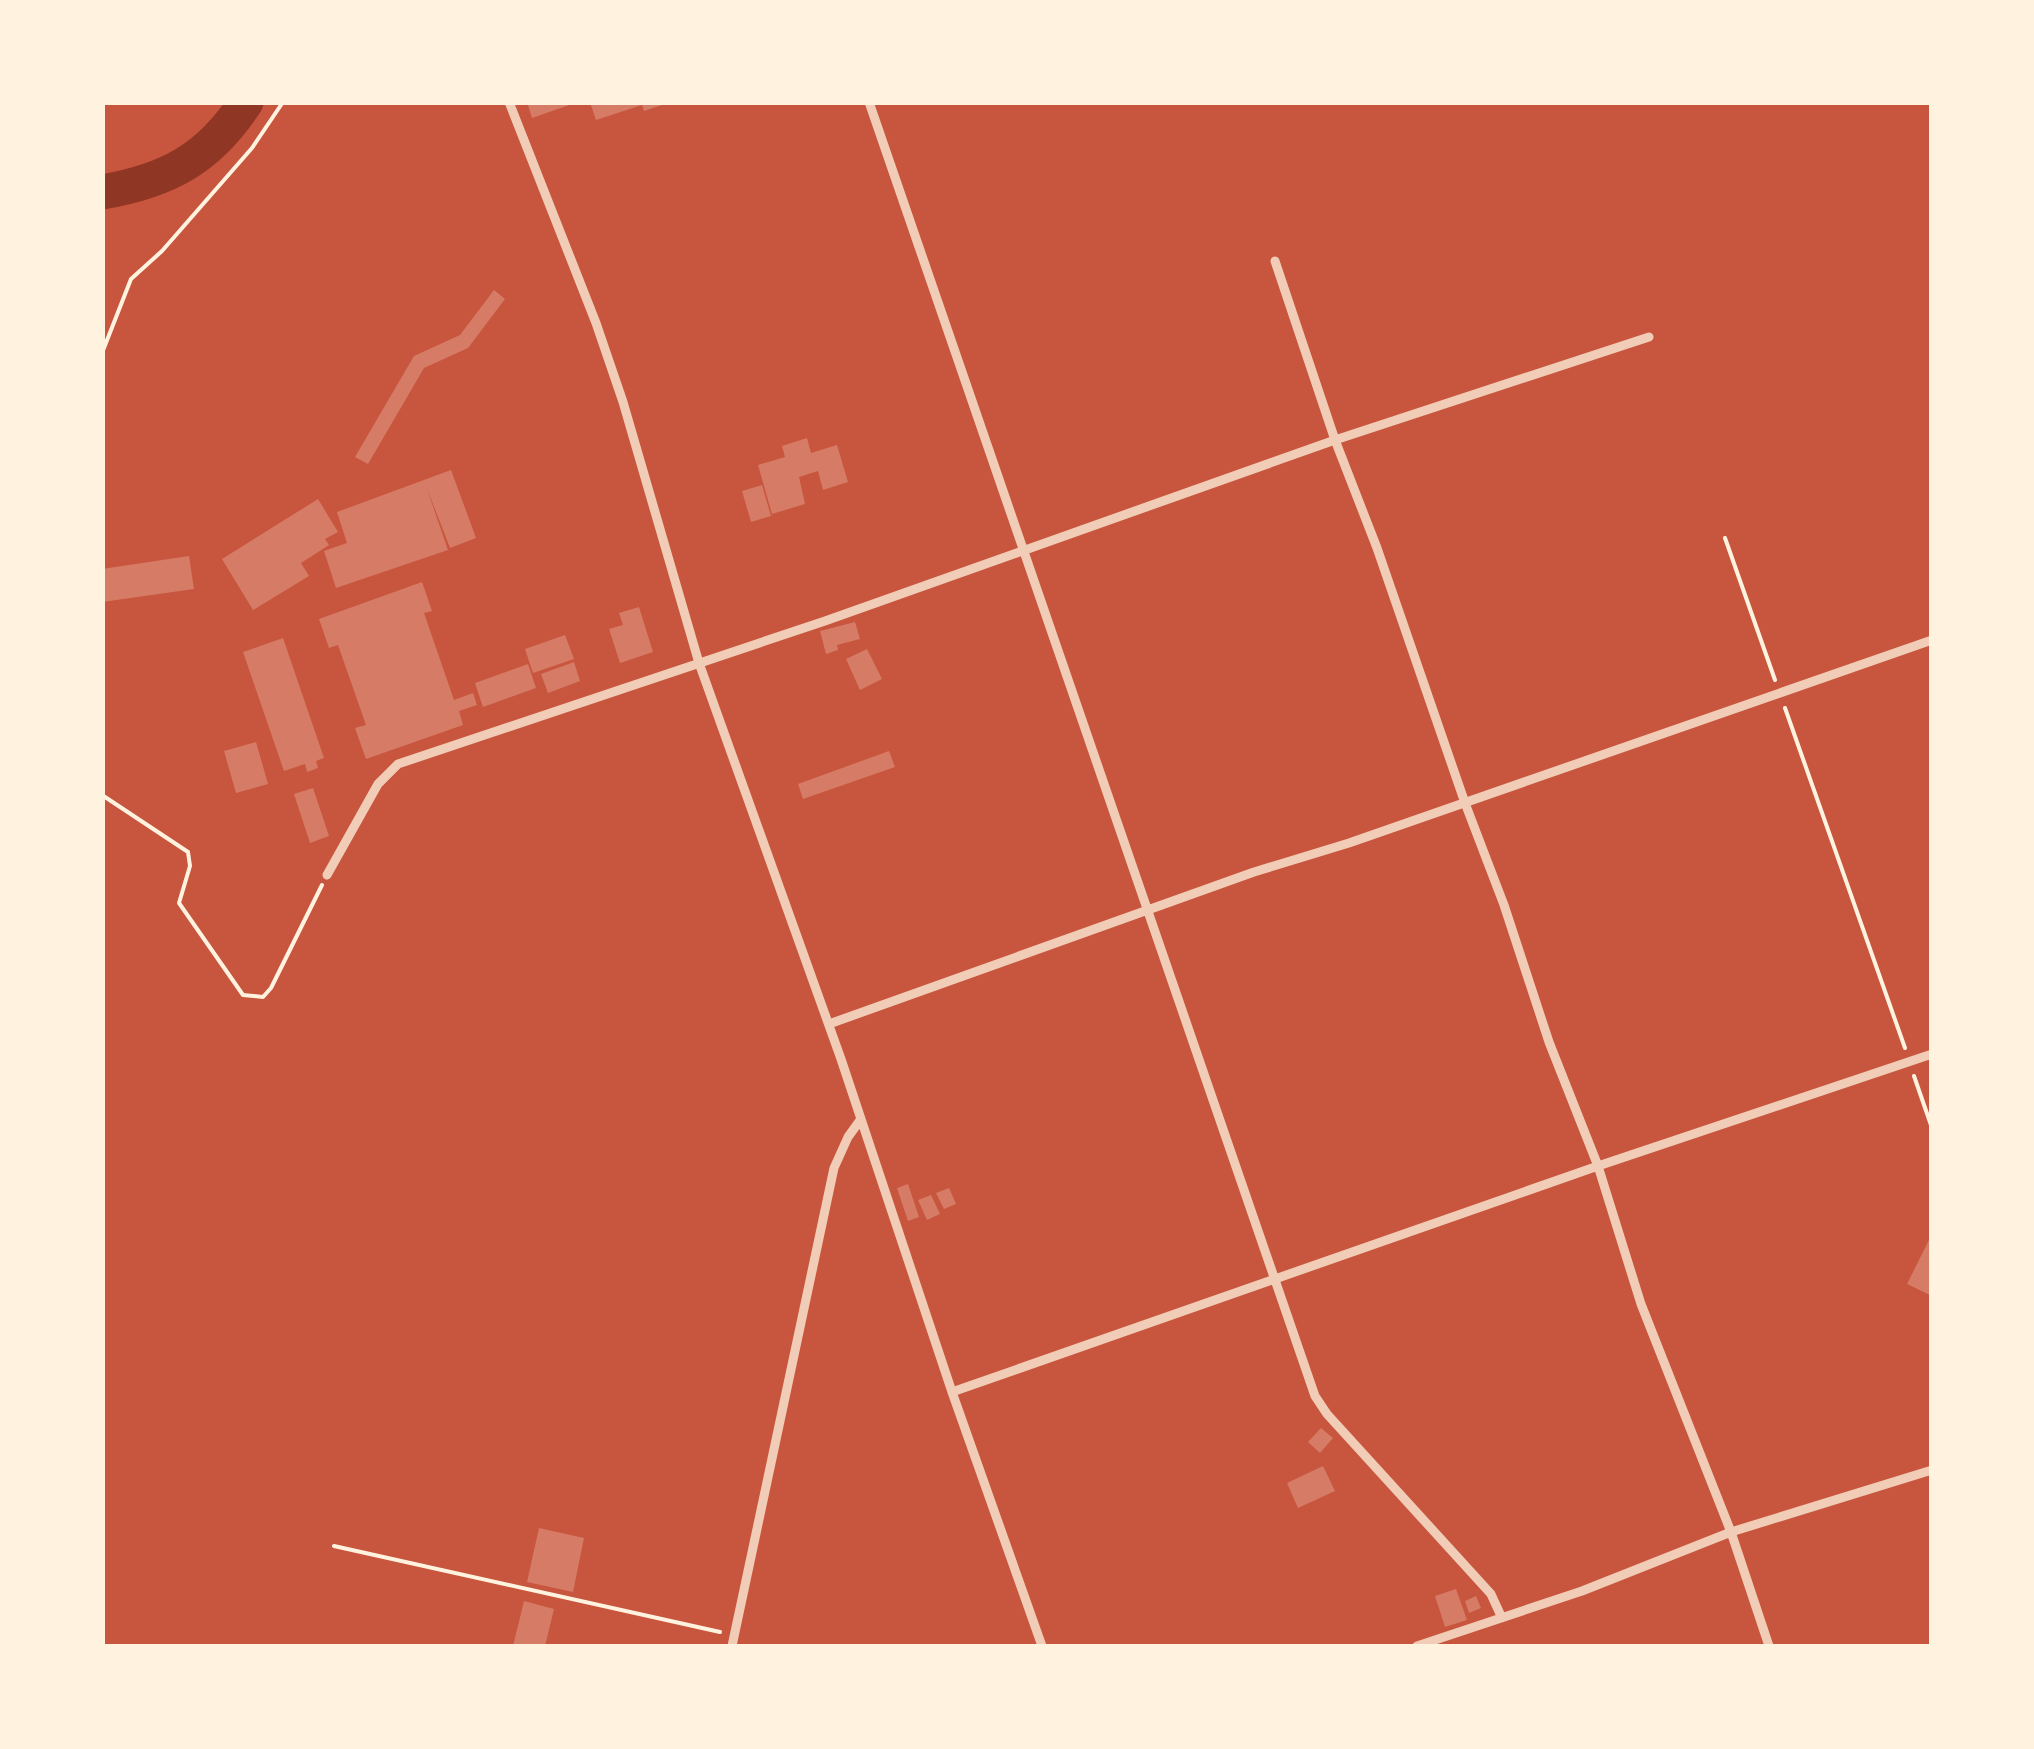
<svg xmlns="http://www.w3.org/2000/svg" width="2034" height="1749" font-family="Signika,sans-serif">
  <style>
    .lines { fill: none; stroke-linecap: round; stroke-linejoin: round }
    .river { stroke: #8f3625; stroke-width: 35 }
    .building { fill: #d67c66 }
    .path { stroke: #fff3e0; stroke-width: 4 }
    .minor { stroke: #f1ccb7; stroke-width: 9 }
  </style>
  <rect width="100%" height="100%" fill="#c8553d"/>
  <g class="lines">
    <path class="river" d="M 102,192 C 167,181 209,159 246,102"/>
  </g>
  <path class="building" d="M 527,102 L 575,102 L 575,103 L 532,118 Z
    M 590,102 L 668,102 L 668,103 L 644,111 L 642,105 L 596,120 Z
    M 494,290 L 505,299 L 468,348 L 424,368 L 368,464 L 355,457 L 414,356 L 460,335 Z
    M 807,438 L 811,453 L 837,445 L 848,482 L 823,490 L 818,471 L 799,477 L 805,504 L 772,514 L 758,465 L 785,457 L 782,446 Z
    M 451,470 L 476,538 L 450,548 L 426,486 L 448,550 L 336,588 L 324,551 L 347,543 L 337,512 Z
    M 762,485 L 771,516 L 751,522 L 742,491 Z
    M 318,499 L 338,532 L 325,539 L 329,545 L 301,563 L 309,576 L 253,610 L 222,559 Z
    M 189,556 L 194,589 L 102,602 L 102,569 Z
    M 422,582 L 432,611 L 424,613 L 454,700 L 473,693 L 477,705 L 459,711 L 463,725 L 366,759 L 355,728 L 366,725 L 338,645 L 329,648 L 319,619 Z
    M 639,607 L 653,652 L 620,663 L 609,629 L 623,625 L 619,613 Z
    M 855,622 L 860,639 L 837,645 L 838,650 L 826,654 L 820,631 Z
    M 565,635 L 574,659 L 533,673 L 525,649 Z
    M 283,638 L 324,758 L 316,761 L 318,768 L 307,772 L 305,764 L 284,771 L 243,652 Z
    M 867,649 L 882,679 L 860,690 L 846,659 Z
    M 574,662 L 580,681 L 548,693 L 541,674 Z
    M 528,664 L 536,688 L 483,707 L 475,683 Z
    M 256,742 L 268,784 L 236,793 L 224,751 Z
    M 889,751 L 895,767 L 803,799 L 798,784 Z
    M 313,788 L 329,836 L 310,843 L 294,794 Z
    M 908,1184 L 919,1217 L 908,1221 L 897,1188 Z
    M 949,1188 L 956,1204 L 944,1209 L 936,1193 Z
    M 931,1195 L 940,1214 L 927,1220 L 918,1200 Z
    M 1932,1234 L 1932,1296 L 1907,1284 Z
    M 1321,1428 L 1333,1438 L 1320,1453 L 1308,1442 Z
    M 1323,1466 L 1335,1491 L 1298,1508 L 1287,1483 Z
    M 539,1528 L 584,1538 L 573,1592 L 527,1582 Z
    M 1456,1589 L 1467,1620 L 1445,1627 L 1435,1596 Z
    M 1476,1596 L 1481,1608 L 1469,1613 L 1465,1601 Z
    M 524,1601 L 554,1609 L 545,1646 L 513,1646 Z"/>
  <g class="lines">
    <path class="path" d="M 102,353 L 131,279 L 162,251 L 252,148 L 283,102
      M 1725,538 L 1775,680
      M 1785,708 L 1905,1048
      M 102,795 L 188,852 L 190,866 L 179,903 L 243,995 L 263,997 L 271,988 L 322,885
      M 1914,1076 L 1932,1128
      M 334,1546 L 720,1632"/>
    <path class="minor" d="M 509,102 L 596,323 L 623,402 L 699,663 L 841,1059 L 952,1392 L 1042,1646
      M 869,102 L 1315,1396 L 1327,1414 L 1491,1594 L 1502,1618
      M 1275,261 L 1335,440 L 1377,548 L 1465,803 L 1504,905 L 1549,1042 L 1598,1166 L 1641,1304 L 1731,1532 L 1769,1646
      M 327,875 L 378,784 L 398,764 L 825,621 L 1335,440 L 1649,337
      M 829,1024 L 1254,872 L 1349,843 L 1932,640
      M 952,1392 L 1598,1166 L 1932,1054
      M 732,1646 L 834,1168 L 848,1137 L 861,1119
      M 1417,1646 L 1582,1591 L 1731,1532 L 1932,1470"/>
  </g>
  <rect width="2034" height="1749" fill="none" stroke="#fff3e0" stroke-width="210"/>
</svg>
